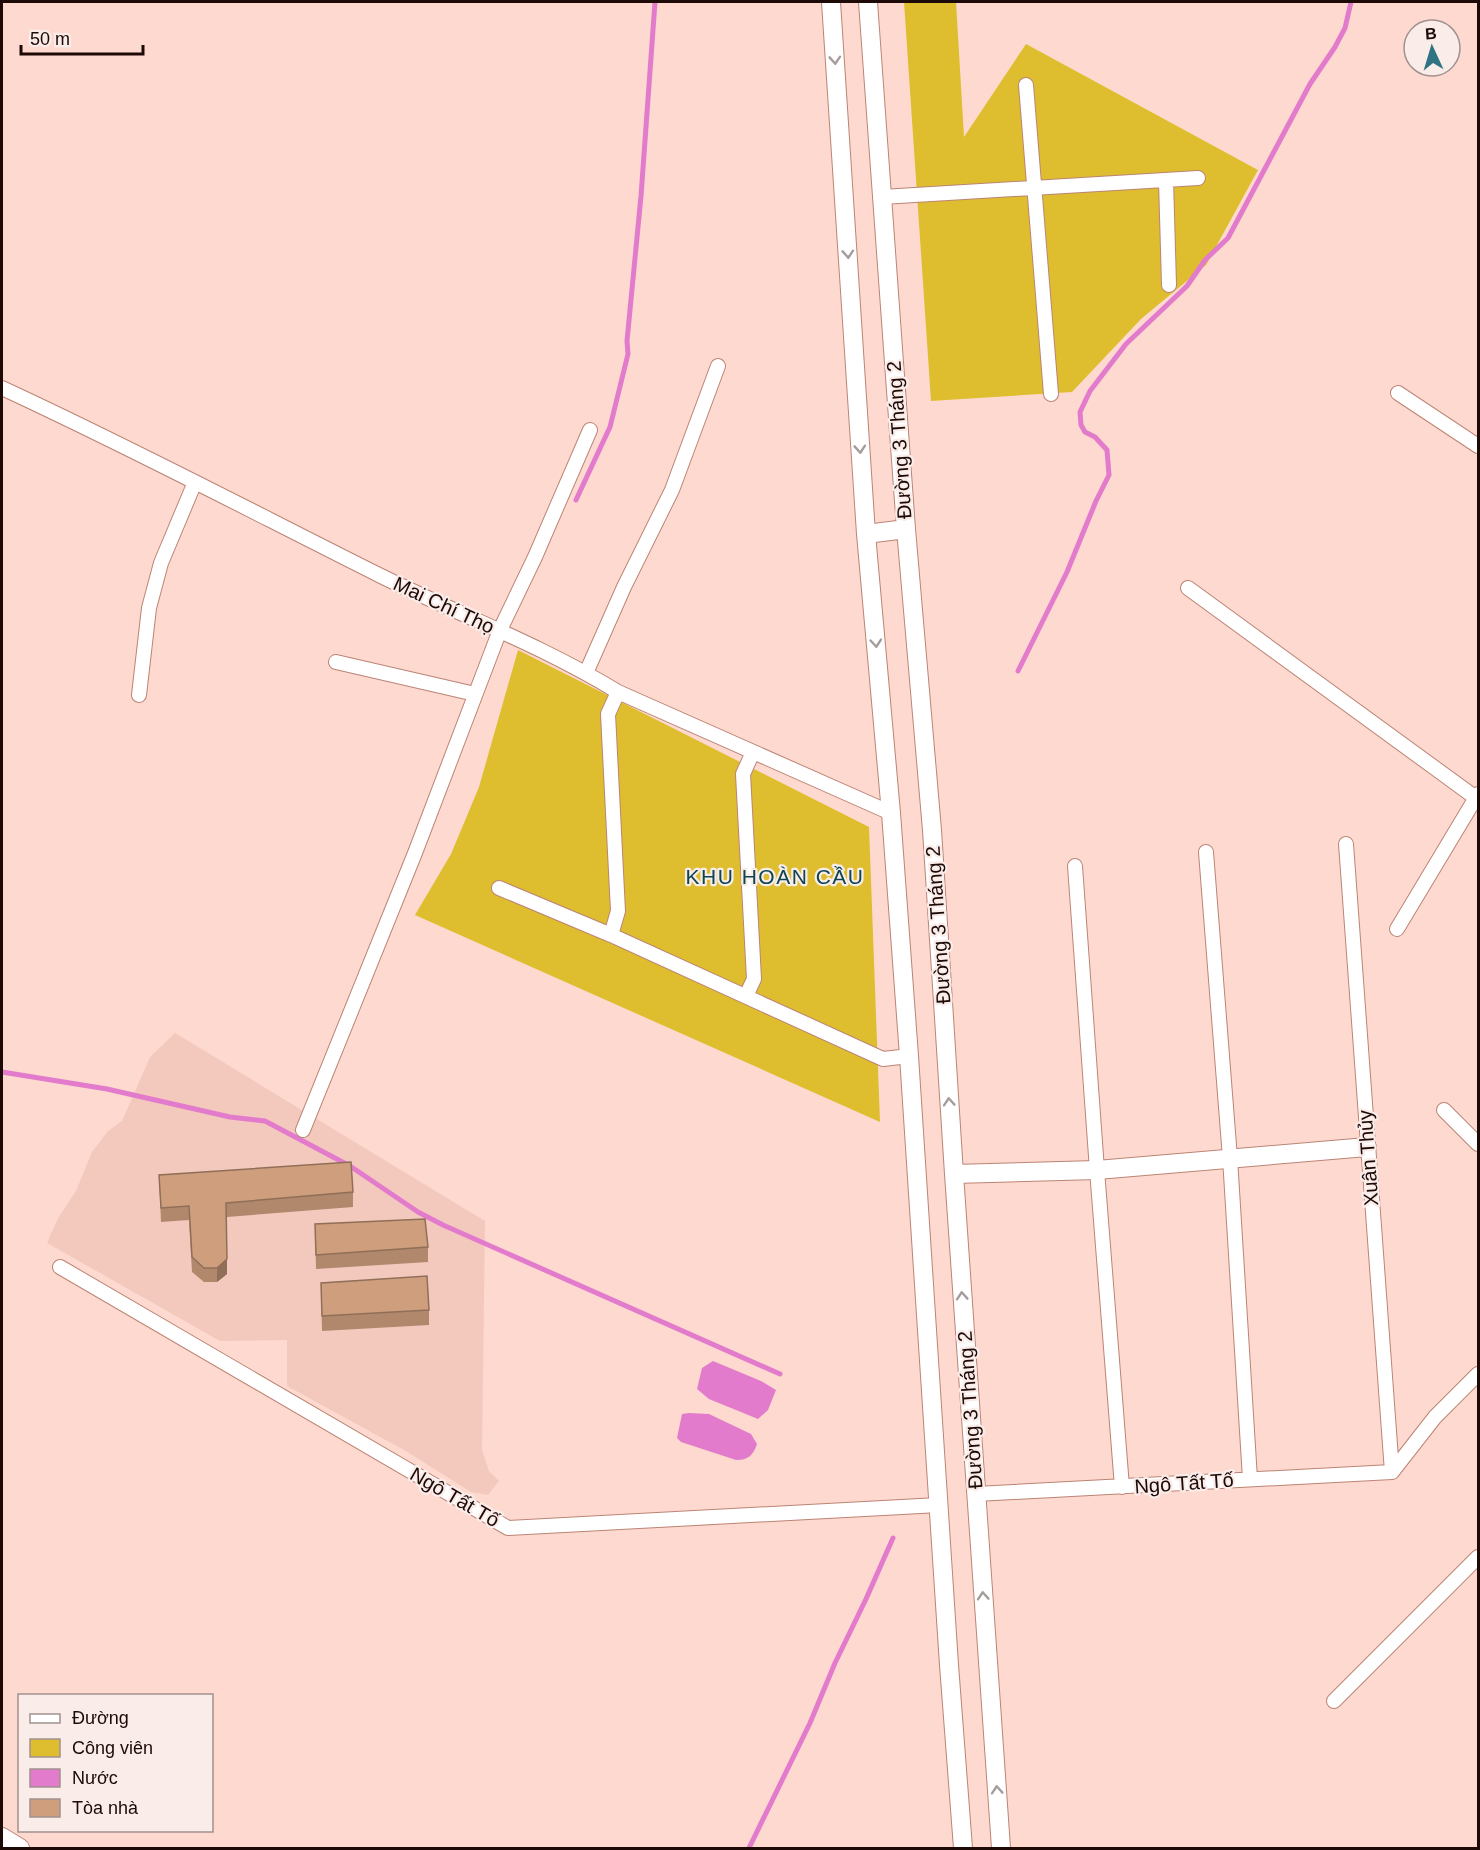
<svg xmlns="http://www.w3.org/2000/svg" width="1480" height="1850" font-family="Arial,sans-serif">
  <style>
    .built { fill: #f3c9be }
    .green { fill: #debe2e }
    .water { fill: #e27bcc }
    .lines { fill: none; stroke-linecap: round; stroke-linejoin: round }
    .stream { stroke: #e27bcc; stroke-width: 5 }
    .street-casing { stroke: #bc8475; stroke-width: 16 }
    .secondary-casing { stroke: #bc8475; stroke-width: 20 }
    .street { stroke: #fff; stroke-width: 14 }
    .secondary { stroke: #fff; stroke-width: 18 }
    .wall { fill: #b1886c }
    .shaded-wall { fill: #906f58 }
    .building { fill: #ce9e7d; stroke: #906f58; stroke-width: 1.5 }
    .oneway { stroke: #a59d9b }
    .labels { text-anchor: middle; stroke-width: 4.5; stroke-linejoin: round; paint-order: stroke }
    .street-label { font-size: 20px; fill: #1d0905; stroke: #f9ece9 }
    .neighbourhood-label { font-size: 21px; letter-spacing: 1.5px; fill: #0b4652; stroke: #f9ece9 }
  </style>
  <rect width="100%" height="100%" fill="#fed9cf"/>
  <path class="built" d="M 175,1033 L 485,1221 L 482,1450 L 489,1471 L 499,1481 L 488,1495 L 471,1492 L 404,1450 L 287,1386 L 287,1340 L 220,1341 L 47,1243 L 58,1218 L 76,1191 L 92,1152 L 108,1131 L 122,1121 L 150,1057 Z"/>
  <path class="green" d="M 904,2 L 956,2 L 964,137 L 1026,44 L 1258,170 L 1206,265 L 1141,319 L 1072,392 L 931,401 Z
    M 518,650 L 869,827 L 880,1122 L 415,915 L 451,854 L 479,787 Z"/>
  <path class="water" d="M 713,1361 L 761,1381 L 776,1390 L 768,1410 L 758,1419 L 709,1399 L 697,1389 L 702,1368 Z
    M 689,1413 L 709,1414 L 751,1434 L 757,1444 C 753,1456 748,1460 736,1460 L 681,1442 L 677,1438 L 682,1414 Z"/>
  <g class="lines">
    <path class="stream" d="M 576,500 L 610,427 L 628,354 L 627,341 L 641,196 L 655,2
      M 1018,671 L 1067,572 L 1096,501 L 1109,475 L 1107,450 L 1095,437 L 1085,432 L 1081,425 L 1080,412 L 1090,391 L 1126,344 L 1187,286 L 1205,260 L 1228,238 L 1310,84 L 1335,47 L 1345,28 L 1351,2
      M 2,1072 L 107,1089 L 230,1117 L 265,1121 L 350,1166 L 418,1212 L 443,1225 L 780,1374
      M 749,1848 L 810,1723 L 835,1663 L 866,1599 L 893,1538"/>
    <g class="street-casing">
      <path id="street" d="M 1026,85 L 1051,394
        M 1166,180 L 1169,285
        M 882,197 L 1198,178
        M 2,388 C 130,447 255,513 381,576 C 460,615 543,646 618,692 L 891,813
        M 1398,393 L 1478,446
        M 1188,588 L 1476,798
        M 336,662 L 475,694
        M 586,673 L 624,587 L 672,490 L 718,366
        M 139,695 L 149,608 L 161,563 L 195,482
        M 1346,844 L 1392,1472
        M 1206,852 L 1230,1158 L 1250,1479
        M 1075,866 L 1097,1170 L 1122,1487
        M 499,888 L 611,935 L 883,1059 L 909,1056
        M 1397,929 L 1478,794
        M 611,935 L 618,911 L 608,714 L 618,692
        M 746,996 L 754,979 L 743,774 L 753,752
        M 1444,1110 L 1478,1144
        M 303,1130 L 415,853 L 500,630 L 535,557 L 590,430
        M 60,1267 L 508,1528 L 939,1505
        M 1392,1472 L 1435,1417 L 1478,1374
        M 976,1494 L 1392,1472
        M 1334,1701 L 1478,1557"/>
    </g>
    <g class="secondary-casing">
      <path id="secondary" d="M 831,2 L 866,534 L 891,813 L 909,1056 L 949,1665 L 963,1848
        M 868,2 L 906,529 L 932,830 L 954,1174 L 1001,1848
        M 866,534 L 906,529
        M 954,1174 L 1097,1170 L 1367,1147
        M 2,1837 L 20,1848"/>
    </g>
    <use href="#street" class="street"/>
    <use href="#secondary" class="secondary"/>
  </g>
  <path class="wall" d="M 159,1175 L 353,1192 L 353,1207 L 227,1217 L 227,1274 L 217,1282 L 204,1282 L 192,1272 L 189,1220 L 161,1222 Z
    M 315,1224 L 428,1247 L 428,1262 L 316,1269 Z
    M 321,1283 L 429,1310 L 429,1325 L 322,1331 Z"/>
  <path class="shaded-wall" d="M 227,1259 L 227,1274 L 217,1282 L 217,1268 Z"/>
  <path class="building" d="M 351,1162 L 353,1192 L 226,1203 L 227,1259 L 217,1268 L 204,1268 L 192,1257 L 189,1206 L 161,1208 L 159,1175 Z
    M 425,1219 L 428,1247 L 316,1255 L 315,1224 Z
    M 427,1276 L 429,1310 L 322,1316 L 321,1283 Z"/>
  <defs><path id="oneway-chevron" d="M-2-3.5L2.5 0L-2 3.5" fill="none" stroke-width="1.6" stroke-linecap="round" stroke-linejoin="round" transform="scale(1.5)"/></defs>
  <g class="oneway">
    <use href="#oneway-chevron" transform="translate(835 60) rotate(86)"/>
    <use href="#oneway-chevron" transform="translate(848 254) rotate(86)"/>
    <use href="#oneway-chevron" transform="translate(860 449) rotate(86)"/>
    <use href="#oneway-chevron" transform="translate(876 643) rotate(85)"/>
    <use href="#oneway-chevron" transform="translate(949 1102) rotate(-94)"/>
    <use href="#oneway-chevron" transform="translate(962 1296) rotate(-94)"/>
    <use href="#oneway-chevron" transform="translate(983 1596) rotate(-94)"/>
    <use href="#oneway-chevron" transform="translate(997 1790) rotate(-94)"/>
  </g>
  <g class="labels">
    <g class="street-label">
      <text transform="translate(899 440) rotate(-94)" y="7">Đường 3 Tháng 2</text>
      <text transform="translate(444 605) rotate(25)" y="7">Mai Chí Thọ</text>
      <text transform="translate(938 925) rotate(-94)" y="7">Đường 3 Tháng 2</text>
      <text transform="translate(1368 1158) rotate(-94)" y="7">Xuân Thủy</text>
      <text transform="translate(970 1410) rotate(-94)" y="7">Đường 3 Tháng 2</text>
      <text transform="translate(1184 1483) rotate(-4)" y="7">Ngô Tất Tố</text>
      <text transform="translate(455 1497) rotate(30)" y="7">Ngô Tất Tố</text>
    </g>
    <g class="neighbourhood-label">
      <text x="775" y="884">KHU HOÀN CẦU</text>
    </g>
  </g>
  <rect width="1480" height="1850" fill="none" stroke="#1d0905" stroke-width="6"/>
  <rect x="18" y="1694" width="195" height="138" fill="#f9ece9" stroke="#a1918e" stroke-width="1.5"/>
  <rect x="30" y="1714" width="30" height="9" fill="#ffffff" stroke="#a1918e" stroke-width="1.5"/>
  <text x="72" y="1724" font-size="18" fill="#1d0905">Đường</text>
  <rect x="30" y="1739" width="30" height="18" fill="#debe2e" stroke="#a1918e" stroke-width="1.5"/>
  <text x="72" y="1754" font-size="18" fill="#1d0905">Công viên</text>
  <rect x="30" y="1769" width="30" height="18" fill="#e27bcc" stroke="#a1918e" stroke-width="1.5"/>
  <text x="72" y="1784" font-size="18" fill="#1d0905">Nước</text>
  <rect x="30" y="1799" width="30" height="18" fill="#ce9e7d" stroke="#a1918e" stroke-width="1.5"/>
  <text x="72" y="1814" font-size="18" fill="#1d0905">Tòa nhà</text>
  <g transform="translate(1432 48) rotate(356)"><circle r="28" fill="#f9ece9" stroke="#a1918e" stroke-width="1.5"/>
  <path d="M0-4.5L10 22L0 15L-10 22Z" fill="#307484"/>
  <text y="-9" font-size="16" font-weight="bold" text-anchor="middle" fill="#1d0905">B</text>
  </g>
  <path d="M21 45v9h122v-9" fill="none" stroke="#1d0905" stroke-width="3"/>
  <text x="30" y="45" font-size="18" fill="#1d0905" stroke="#f9ece9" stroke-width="4.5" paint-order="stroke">50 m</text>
</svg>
